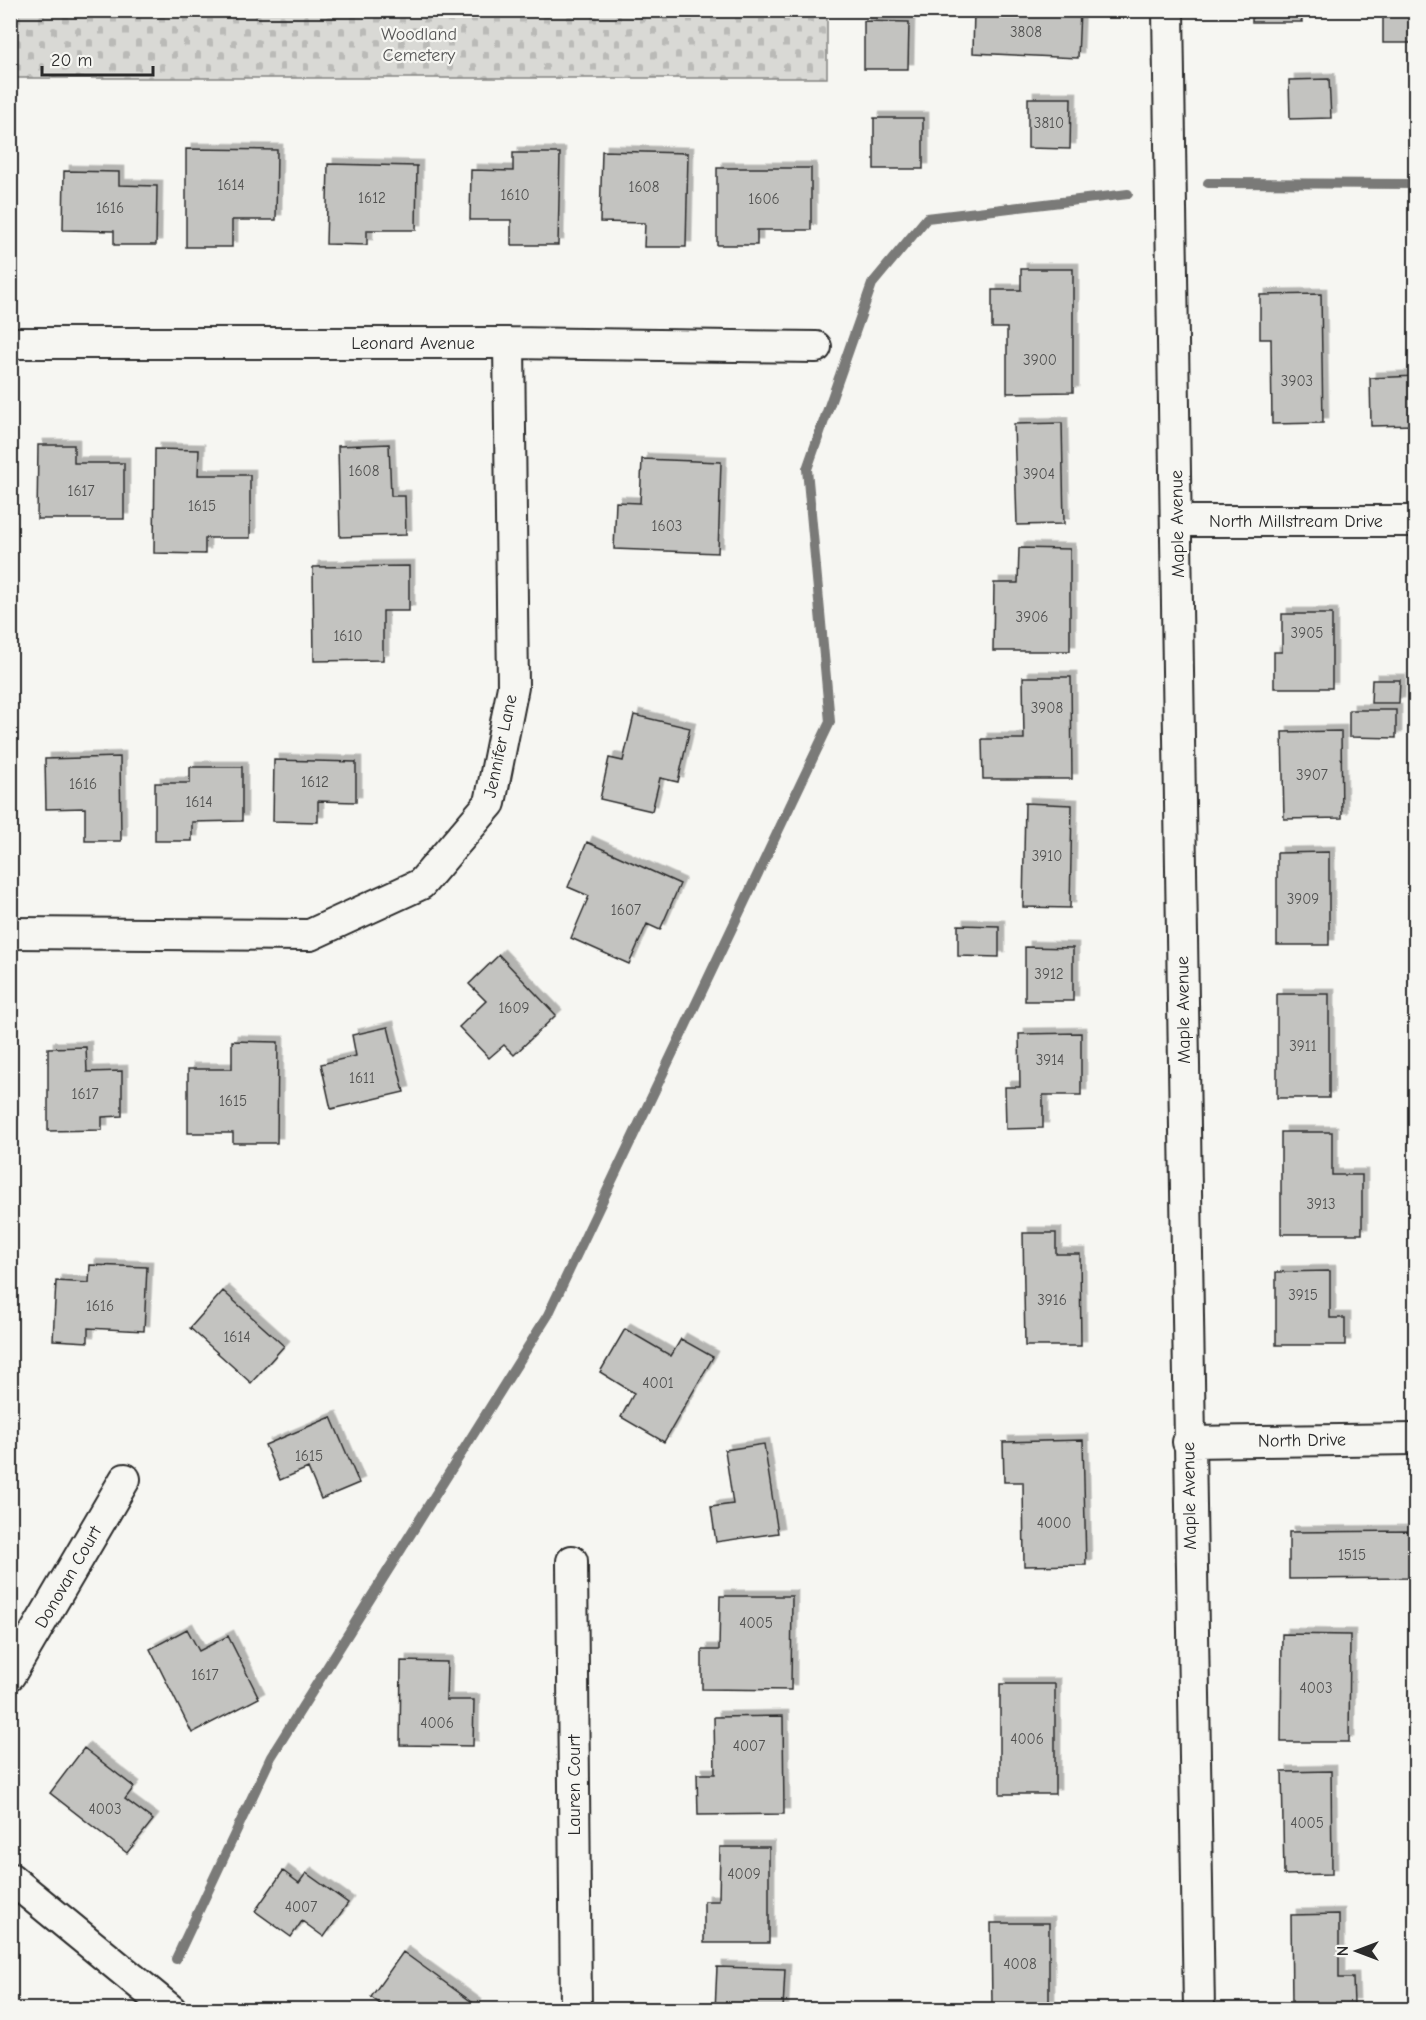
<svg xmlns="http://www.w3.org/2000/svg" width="1426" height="2020" font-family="'Comic Neue',sans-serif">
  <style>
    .cemetery { fill: url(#cemetery-stones); stroke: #828280; stroke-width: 1.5 }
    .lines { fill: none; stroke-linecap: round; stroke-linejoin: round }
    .stream { stroke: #7a7a78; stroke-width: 10 }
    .building { fill: #c3c3c0; stroke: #2b2b2b; stroke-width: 1.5; filter: url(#shadow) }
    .street-casing { stroke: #2b2b2b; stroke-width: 34 }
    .street { stroke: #f6f6f2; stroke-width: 30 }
    .labels { text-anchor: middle; stroke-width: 4.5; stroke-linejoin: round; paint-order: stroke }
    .number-label { font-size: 15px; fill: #515150 }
    .park-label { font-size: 18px; fill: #565656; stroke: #f6f6f2 }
    .street-label { font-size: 18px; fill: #2b2b2b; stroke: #f6f6f2 }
  </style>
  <defs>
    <pattern id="cemetery-stones" width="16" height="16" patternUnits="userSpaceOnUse" patternTransform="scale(1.5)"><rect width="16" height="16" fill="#d9d9d5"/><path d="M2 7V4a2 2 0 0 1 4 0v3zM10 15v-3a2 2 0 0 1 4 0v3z" fill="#babab7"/></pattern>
    <filter id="shadow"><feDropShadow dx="5.5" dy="-5.5" stdDeviation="0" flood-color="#0004"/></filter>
  </defs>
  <rect width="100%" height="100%" fill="#f6f6f2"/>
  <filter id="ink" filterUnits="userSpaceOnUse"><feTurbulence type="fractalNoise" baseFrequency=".0167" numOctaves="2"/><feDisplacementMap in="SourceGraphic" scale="12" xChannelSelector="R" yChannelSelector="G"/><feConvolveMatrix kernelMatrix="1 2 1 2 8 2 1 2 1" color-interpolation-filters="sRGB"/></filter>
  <g filter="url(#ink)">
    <path class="cemetery" d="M 10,11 L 827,11 L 827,78 L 11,78 Z"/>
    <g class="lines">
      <path class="stream" d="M 1208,183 L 1416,184
        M 176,1959 L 271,1757 L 548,1315 L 830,722 L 807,469 L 872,284 L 927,218 L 1128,194"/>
    </g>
    <path class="building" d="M 974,10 L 1080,10 L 1078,58 L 973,53 Z
      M 1252,10 L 1301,10 L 1302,22 L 1252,22 Z
      M 1345,10 L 1416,10 L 1416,43 L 1383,43 L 1383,13 L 1345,13 Z
      M 864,21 L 909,22 L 908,69 L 864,69 Z
      M 1329,79 L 1331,118 L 1290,119 L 1289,80 Z
      M 1028,98 L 1071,98 L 1070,149 L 1028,148 Z
      M 874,118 L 923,118 L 923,169 L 874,169 Z
      M 186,149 L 277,150 L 276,220 L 232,220 L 232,247 L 186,247 Z
      M 602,151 L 688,153 L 686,247 L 644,247 L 645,223 L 600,222 Z
      M 513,153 L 560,153 L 558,245 L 511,245 L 511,220 L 470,220 L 471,170 L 513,171 Z
      M 328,164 L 417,166 L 416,230 L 367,230 L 367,245 L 326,244 Z
      M 717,168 L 811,168 L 811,230 L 757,230 L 757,245 L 717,245 Z
      M 64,171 L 119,172 L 119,185 L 157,186 L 156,245 L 114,245 L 114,231 L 63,230 Z
      M 1021,269 L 1073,269 L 1073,392 L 1007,393 L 1007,328 L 992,328 L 992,290 L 1021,290 Z
      M 1321,294 L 1323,423 L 1272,424 L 1271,339 L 1260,339 L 1260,295 Z
      M 1416,376 L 1416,425 L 1371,426 L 1370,378 Z
      M 1062,423 L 1064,524 L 1017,525 L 1014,424 Z
      M 389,444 L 391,496 L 405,496 L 406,535 L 340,537 L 338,446 Z
      M 38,445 L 74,445 L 74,463 L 124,463 L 124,519 L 37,519 Z
      M 155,449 L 199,450 L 198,475 L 250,475 L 250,538 L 205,538 L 205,554 L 154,553 Z
      M 642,459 L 721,462 L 718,553 L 614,549 L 616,502 L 640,503 Z
      M 1019,548 L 1070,549 L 1070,651 L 993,651 L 994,583 L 1018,583 Z
      M 409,566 L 409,611 L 383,611 L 383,660 L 314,661 L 313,567 Z
      M 1282,614 L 1332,614 L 1332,688 L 1274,688 L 1274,652 L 1282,652 Z
      M 1023,677 L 1071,677 L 1072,779 L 983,779 L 982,739 L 1024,739 Z
      M 1372,680 L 1400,680 L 1399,703 L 1371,703 Z
      M 1349,710 L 1396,710 L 1396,738 L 1349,737 Z
      M 634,715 L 690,728 L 678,782 L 660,778 L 652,811 L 600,799 L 609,758 L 623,761 Z
      M 1341,731 L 1342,818 L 1284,819 L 1282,732 Z
      M 120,757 L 121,841 L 85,841 L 85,808 L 46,809 L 45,759 Z
      M 274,760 L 356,762 L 356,802 L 318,801 L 318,822 L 273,821 Z
      M 190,767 L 242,767 L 242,821 L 192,822 L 192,841 L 155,841 L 155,783 L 190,783 Z
      M 1025,803 L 1072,805 L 1070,908 L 1023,907 Z
      M 587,842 L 680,884 L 660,930 L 647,924 L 629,964 L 571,938 L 589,896 L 568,887 Z
      M 1329,852 L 1329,945 L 1277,945 L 1277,853 Z
      M 958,925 L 999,926 L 999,957 L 958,956 Z
      M 1025,947 L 1073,948 L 1073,1001 L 1025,1001 Z
      M 499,955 L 556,1015 L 514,1055 L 504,1045 L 489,1058 L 459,1027 L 486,1001 L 469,984 Z
      M 1277,994 L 1329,994 L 1329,1098 L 1277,1098 Z
      M 388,1027 L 404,1092 L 331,1109 L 321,1064 L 356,1056 L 352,1035 Z
      M 1081,1033 L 1081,1095 L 1043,1095 L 1043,1128 L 1006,1129 L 1005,1087 L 1020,1087 L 1019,1034 Z
      M 232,1041 L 278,1042 L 277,1143 L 233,1143 L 233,1133 L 188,1133 L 188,1069 L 232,1069 Z
      M 86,1047 L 87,1072 L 122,1071 L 122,1116 L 102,1117 L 102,1130 L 48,1131 L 48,1048 Z
      M 1281,1132 L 1332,1132 L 1332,1175 L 1362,1175 L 1362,1234 L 1281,1234 Z
      M 1023,1233 L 1056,1233 L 1056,1254 L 1080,1254 L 1081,1346 L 1025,1346 Z
      M 90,1265 L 147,1267 L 144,1331 L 88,1328 L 88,1342 L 53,1340 L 56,1281 L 89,1283 Z
      M 1330,1271 L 1330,1318 L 1345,1318 L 1345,1345 L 1276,1345 L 1276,1272 Z
      M 223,1291 L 284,1346 L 251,1383 L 190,1328 Z
      M 625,1329 L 671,1356 L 681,1339 L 713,1357 L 664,1442 L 621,1417 L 634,1393 L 600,1372 Z
      M 331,1417 L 359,1483 L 321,1499 L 308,1468 L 280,1480 L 265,1445 Z
      M 1083,1440 L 1086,1565 L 1024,1566 L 1023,1482 L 1004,1482 L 1003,1442 Z
      M 764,1444 L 778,1533 L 716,1542 L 711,1507 L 733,1504 L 725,1450 Z
      M 1416,1531 L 1416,1578 L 1289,1579 L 1289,1532 Z
      M 720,1596 L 792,1596 L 791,1690 L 702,1689 L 702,1650 L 719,1650 Z
      M 187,1629 L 199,1651 L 228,1636 L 259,1698 L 192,1733 L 150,1649 Z
      M 1282,1634 L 1350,1635 L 1349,1742 L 1281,1742 Z
      M 401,1661 L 447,1662 L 446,1700 L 474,1700 L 473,1746 L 400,1745 Z
      M 1000,1684 L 1055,1684 L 1055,1794 L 1000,1794 Z
      M 783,1716 L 784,1814 L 698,1815 L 697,1774 L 715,1774 L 714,1717 Z
      M 84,1748 L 134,1787 L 125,1799 L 153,1820 L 127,1853 L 50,1793 Z
      M 1331,1771 L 1332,1874 L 1284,1875 L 1282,1772 Z
      M 720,1847 L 769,1847 L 769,1943 L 704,1943 L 704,1901 L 719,1901 Z
      M 283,1871 L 299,1883 L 306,1873 L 348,1903 L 324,1937 L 302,1921 L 291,1937 L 255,1911 Z
      M 1339,1914 L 1339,1978 L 1353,1978 L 1354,2004 L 1292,2004 L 1291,1915 Z
      M 991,1923 L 1049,1923 L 1049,2005 L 992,2006 Z
      M 403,1952 L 476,2005 L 473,2010 L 388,2010 L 371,1997 Z
      M 717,1967 L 785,1969 L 783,2010 L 715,2010 Z"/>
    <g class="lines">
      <g class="street-casing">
        <path id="street" d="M 1168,10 C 1180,677 1186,1343 1199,2010
          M 10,343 L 509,343 L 816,347
          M 1177,521 L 1416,521
          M 10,933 L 310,935 L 421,884 L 490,803 L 513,687 L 509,343
          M 1188,1442 L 1416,1439
          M 572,1561 L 576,2010
          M 10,1675 L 125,1479
          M 10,1878 L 171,2010"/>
      </g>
      <use href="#street" class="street"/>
    </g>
  </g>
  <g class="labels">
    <g class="number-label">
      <text x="1026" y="37">3808</text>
      <text x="1049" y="128">3810</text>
      <text x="231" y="190">1614</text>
      <text x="644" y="192">1608</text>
      <text x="515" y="200">1610</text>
      <text x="372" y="203">1612</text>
      <text x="764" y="204">1606</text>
      <text x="110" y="213">1616</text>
      <text x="1040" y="365">3900</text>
      <text x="1297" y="386">3903</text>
      <text x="364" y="476">1608</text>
      <text x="1039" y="479">3904</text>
      <text x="81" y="496">1617</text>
      <text x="202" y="511">1615</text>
      <text x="667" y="531">1603</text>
      <text x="1032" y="622">3906</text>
      <text x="1307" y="638">3905</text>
      <text x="348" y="641">1610</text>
      <text x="1047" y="713">3908</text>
      <text x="1312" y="780">3907</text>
      <text x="315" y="787">1612</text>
      <text x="83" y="789">1616</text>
      <text x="199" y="807">1614</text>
      <text x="1047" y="861">3910</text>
      <text x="1303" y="904">3909</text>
      <text x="626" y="915">1607</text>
      <text x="1049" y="979">3912</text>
      <text x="514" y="1013">1609</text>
      <text x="1303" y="1051">3911</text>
      <text x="1050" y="1065">3914</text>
      <text x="362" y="1083">1611</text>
      <text x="85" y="1099">1617</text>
      <text x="233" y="1106">1615</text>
      <text x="1321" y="1209">3913</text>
      <text x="1303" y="1300">3915</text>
      <text x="1052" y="1305">3916</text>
      <text x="100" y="1311">1616</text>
      <text x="237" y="1342">1614</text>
      <text x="658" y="1388">4001</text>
      <text x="309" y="1461">1615</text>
      <text x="1054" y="1528">4000</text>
      <text x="1352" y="1560">1515</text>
      <text x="756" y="1628">4005</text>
      <text x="205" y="1680">1617</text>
      <text x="1316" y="1693">4003</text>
      <text x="437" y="1728">4006</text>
      <text x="1027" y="1744">4006</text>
      <text x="749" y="1751">4007</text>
      <text x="105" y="1814">4003</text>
      <text x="1307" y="1828">4005</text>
      <text x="744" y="1879">4009</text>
      <text x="301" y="1912">4007</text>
      <text x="1020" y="1969">4008</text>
    </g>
    <g class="park-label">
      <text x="419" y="40">Woodland<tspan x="419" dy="21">Cemetery</tspan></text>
    </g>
    <g class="street-label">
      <text x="413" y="349">Leonard Avenue</text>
      <text x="1296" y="527">North Millstream Drive</text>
      <text transform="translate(1177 524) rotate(-91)" y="6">Maple Avenue</text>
      <text transform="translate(500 746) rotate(-78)" y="6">Jennifer Lane</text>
      <text transform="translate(1183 1010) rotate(-91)" y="6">Maple Avenue</text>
      <text transform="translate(1302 1440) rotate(-1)" y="6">North Drive</text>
      <text transform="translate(1189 1496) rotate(-91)" y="6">Maple Avenue</text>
      <text transform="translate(68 1577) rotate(-60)" y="6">Donovan Court</text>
      <text transform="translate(574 1785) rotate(-90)" y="6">Lauren Court</text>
    </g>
  </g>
  <rect width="1426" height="2020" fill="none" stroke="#f6f6f2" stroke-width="36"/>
  <rect x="18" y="18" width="1390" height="1984" fill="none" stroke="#2b2b2b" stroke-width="2" filter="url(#ink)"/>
  <g transform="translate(1357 1951) rotate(270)" stroke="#f6f6f2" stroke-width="4.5" paint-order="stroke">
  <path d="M0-4.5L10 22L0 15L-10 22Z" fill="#2b2b2b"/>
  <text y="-9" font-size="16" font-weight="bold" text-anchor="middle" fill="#2b2b2b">N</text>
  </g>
  <path d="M42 66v9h111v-9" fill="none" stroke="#2b2b2b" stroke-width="3"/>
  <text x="51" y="66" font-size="18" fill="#2b2b2b" stroke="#f6f6f2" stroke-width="4.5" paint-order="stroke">20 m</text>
</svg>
